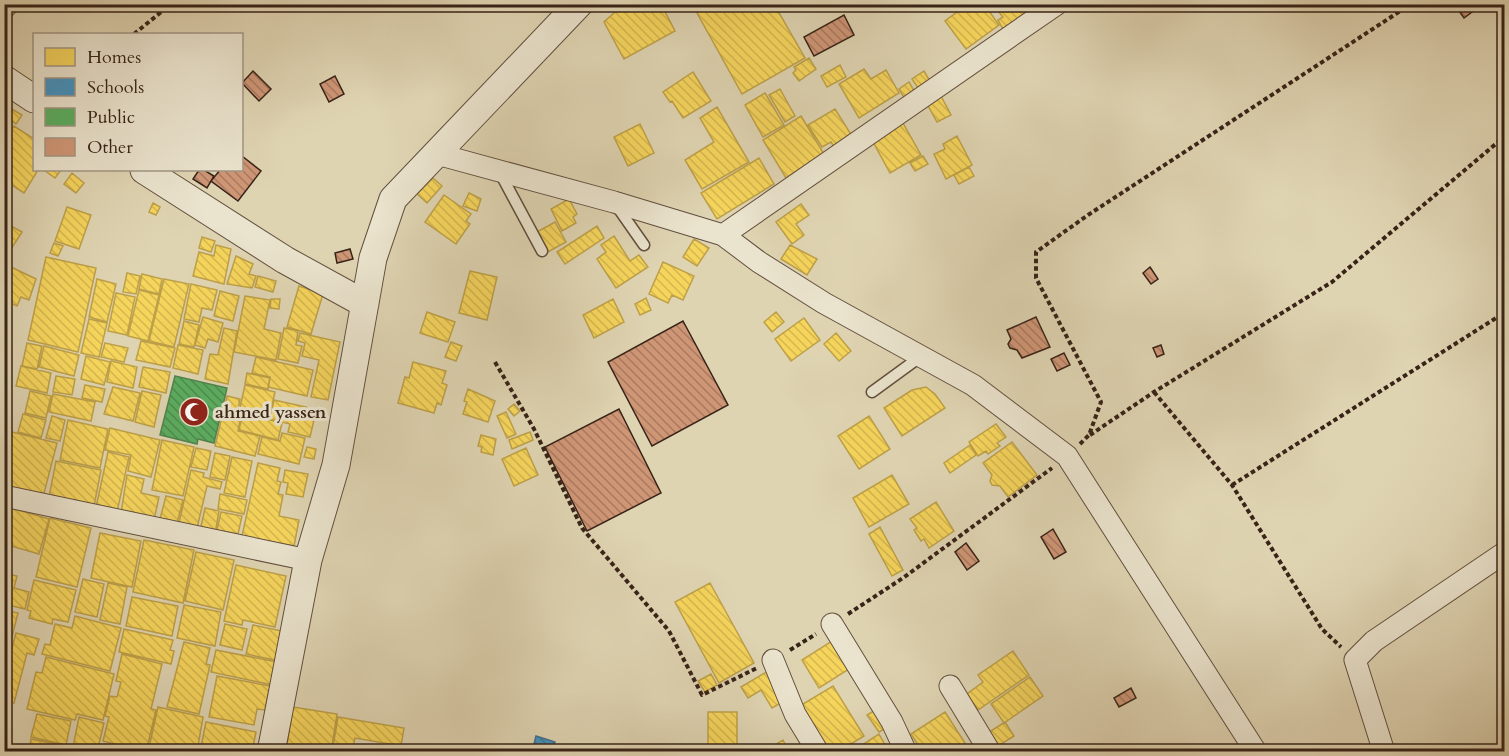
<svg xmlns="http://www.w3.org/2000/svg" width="1509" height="756" font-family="Cardo,serif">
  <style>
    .homes { fill: url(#homes-back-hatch); stroke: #bda048; stroke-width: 1.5 }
    .schools { fill: url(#schools-back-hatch); stroke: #407190; stroke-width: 1.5 }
    .public { fill: url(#public-back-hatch); stroke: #50844b; stroke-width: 1.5 }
    .building { fill: url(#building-back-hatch); stroke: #382318; stroke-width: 1.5 }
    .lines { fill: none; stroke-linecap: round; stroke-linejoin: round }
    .service-casing { stroke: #624f3e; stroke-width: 13 }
    .minor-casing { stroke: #624f3e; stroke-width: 23 }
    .tertiary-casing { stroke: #624f3e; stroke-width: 29 }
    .path { stroke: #382318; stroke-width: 4; stroke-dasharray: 4.5 3; stroke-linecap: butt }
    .service { stroke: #eae3cd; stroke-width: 10 }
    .minor { stroke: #eae3cd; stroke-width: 21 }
    .tertiary { stroke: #eae3cd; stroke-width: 27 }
    .labels { text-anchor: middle; stroke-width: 6; stroke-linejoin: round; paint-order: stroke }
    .poi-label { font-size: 18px; font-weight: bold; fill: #382318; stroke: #eae3cd; text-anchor: start }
  </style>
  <defs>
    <pattern id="homes-back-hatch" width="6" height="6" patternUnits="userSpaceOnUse" patternTransform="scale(1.5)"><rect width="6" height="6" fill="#f6d55c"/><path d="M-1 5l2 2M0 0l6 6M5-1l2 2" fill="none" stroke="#d4b74f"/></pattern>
    <pattern id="schools-back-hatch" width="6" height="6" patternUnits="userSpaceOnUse" patternTransform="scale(1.5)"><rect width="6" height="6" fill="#4393c3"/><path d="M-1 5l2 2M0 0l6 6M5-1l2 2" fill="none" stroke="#39789d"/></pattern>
    <pattern id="public-back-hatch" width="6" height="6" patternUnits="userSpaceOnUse" patternTransform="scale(1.5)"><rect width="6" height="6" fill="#5aae61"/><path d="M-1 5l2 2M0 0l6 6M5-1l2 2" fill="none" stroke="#4b8d4f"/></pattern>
    <pattern id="building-back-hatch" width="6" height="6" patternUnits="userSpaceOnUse" patternTransform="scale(1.5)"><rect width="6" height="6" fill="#cf9676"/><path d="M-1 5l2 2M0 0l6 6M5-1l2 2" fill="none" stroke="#a97a60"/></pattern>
  </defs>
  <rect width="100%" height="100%" fill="#dfd4b2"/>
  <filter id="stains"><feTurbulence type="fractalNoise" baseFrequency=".00333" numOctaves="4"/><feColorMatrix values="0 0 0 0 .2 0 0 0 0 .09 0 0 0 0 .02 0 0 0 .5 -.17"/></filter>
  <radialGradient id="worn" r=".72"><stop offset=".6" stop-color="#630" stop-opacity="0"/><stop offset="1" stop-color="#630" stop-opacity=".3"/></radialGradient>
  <path class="homes" d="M 624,4 L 661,4 L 675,31 L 624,59 L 604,22 Z
    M 692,4 L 774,4 L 805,58 L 742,94 Z
    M 968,4 L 984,4 L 999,25 L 966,49 L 945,21 Z
    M 992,4 L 1034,4 L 1037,10 L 1004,31 L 998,20 L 1003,17 Z
    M 809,58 L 816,69 L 799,81 L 793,73 L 796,70 L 794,67 Z
    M 840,65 L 846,77 L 827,87 L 821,76 Z
    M 864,69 L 871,79 L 886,70 L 899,93 L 859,118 L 839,84 Z
    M 924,71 L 931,83 L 920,91 L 912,79 Z
    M 693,72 L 711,101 L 683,118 L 672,101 L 670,102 L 663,92 Z
    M 909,82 L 916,94 L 906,101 L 899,89 Z
    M 780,89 L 795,116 L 785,122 L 769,95 Z
    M 765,93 L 784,125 L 763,137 L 745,105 Z
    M 941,96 L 951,115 L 937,122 L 927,104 Z
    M 717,107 L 749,162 L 702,189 L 685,160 L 714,142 L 700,118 Z
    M 10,108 L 22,115 L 16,124 L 5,116 Z
    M 835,109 L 852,136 L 834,147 L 831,142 L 822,147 L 808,125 Z
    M 801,116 L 824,154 L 786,178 L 763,140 Z
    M 903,123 L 921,155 L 890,173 L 872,140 Z
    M 640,124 L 654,153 L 628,166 L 614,137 Z
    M 4,126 L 11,130 L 14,126 L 34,139 L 34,170 L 38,170 L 24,193 L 4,180 Z
    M 957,136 L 972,165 L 946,179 L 934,154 L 945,149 L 943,144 Z
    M 923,156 L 928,164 L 915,171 L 910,163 Z
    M 759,158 L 774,184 L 717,219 L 701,193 Z
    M 969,167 L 974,176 L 959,184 L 954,175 Z
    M 44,170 L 61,170 L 55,178 Z
    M 72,173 L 84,183 L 76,193 L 64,184 Z
    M 433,178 L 442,186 L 427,203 L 417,194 Z
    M 469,193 L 481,199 L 477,211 L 463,206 Z
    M 444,195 L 471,214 L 466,221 L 470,224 L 456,244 L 425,222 Z
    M 569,199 L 577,214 L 573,217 L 576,223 L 562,231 L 551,209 Z
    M 153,203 L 160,207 L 156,215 L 149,212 Z
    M 801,204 L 809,215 L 796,224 L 804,235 L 792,244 L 776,222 Z
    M 67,207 L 91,215 L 79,249 L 55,241 Z
    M 4,222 L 22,232 L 4,260 Z
    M 555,222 L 566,242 L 546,253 L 535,233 Z
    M 597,226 L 604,238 L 565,264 L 557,252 Z
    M 614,236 L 630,261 L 639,255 L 648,267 L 616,288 L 597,259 L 606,252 L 601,245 Z
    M 202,237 L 215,241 L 211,252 L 199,248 Z
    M 694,239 L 709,248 L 697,266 L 683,257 Z
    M 54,243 L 63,246 L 58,256 L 50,253 Z
    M 216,245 L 231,249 L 224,284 L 193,276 L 199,252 L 214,256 Z
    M 790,245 L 817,259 L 807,275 L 781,259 Z
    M 236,256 L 253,264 L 249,274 L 256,276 L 252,288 L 227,284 Z
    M 46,257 L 96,268 L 78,352 L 28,340 Z
    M 663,262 L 694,276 L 683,300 L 672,295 L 668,303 L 649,294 Z
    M 11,267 L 36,279 L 29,300 L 21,297 L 17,306 L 4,300 L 4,281 Z
    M 470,271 L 497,277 L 487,320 L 459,313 Z
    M 127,273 L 140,276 L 136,294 L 123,292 Z
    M 142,274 L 162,279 L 159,294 L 139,289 Z
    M 258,276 L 276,281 L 273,292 L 255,287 Z
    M 97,279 L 116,284 L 107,322 L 89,317 Z
    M 164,279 L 189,284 L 174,347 L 149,341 Z
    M 191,284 L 217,290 L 212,310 L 202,308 L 199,322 L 184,319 Z
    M 299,286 L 323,294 L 311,334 L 287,327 Z
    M 139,290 L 159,295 L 148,341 L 128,336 Z
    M 220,291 L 239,296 L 233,321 L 214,316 Z
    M 116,293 L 135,297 L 127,335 L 108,331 Z
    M 245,296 L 270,300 L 264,329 L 281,333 L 276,360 L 234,352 Z
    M 646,298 L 651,310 L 640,315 L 635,304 Z
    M 271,299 L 280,299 L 279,309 L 270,308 Z
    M 613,299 L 624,322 L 594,338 L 583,315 Z
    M 427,312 L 455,322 L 448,342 L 420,333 Z
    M 776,312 L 784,322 L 772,332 L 764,322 Z
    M 203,317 L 223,323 L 218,342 L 208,339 L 205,348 L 195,345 Z
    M 804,318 L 820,340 L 791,361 L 775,339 Z
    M 89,319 L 107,323 L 99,357 L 81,353 Z
    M 184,321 L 199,325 L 194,347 L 179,344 Z
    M 224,328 L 237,331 L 228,384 L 205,379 L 210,354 L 218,355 Z
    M 284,328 L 298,331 L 296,345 L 302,346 L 298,363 L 278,359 Z
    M 300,333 L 340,342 L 328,400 L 311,397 L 319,360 L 302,356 L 305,343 L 298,341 Z
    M 836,333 L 851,351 L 839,361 L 824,344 Z
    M 141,341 L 175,348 L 170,367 L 136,360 Z
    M 451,342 L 462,346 L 456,361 L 445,357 Z
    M 27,343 L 42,346 L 37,369 L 22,366 Z
    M 105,343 L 128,348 L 124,362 L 101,357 Z
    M 178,345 L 203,350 L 198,374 L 173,368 Z
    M 44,346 L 79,355 L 74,376 L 39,367 Z
    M 86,356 L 110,362 L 104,385 L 81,379 Z
    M 256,357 L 313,370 L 307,396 L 268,387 L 270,377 L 252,373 Z
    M 111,361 L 137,367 L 133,388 L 107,382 Z
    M 413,362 L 446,371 L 442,383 L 447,385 L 441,405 L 437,403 L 434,413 L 398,403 L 405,377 L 409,378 Z
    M 21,366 L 51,373 L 47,393 L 16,386 Z
    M 143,367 L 170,372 L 166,393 L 139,387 Z
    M 247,373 L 270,378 L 268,389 L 245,384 Z
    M 56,376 L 75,379 L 72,395 L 53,392 Z
    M 85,385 L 105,389 L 102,402 L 82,398 Z
    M 245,385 L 275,392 L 269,418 L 239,412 Z
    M 113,387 L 140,393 L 133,421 L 104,414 Z
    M 926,387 L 935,394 L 945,408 L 902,436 L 884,408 L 912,390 Z
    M 468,389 L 495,401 L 488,422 L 463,414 L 467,402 L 464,401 Z
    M 30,391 L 51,396 L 46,418 L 25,413 Z
    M 142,391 L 161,395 L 154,427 L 135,422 Z
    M 53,394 L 95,402 L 91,421 L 49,412 Z
    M 227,396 L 240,399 L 236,419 L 223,416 Z
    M 274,400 L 306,407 L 304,418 L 314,420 L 310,437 L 288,432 L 290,424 L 270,419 Z
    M 514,404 L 520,411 L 514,416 L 508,409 Z
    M 238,412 L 282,423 L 278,440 L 239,430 L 241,421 L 236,420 Z
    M 506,412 L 516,434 L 507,438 L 497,416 Z
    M 23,414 L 46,420 L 41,438 L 18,432 Z
    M 52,416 L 65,420 L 60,441 L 46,438 Z
    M 869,416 L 890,449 L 859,469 L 838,436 Z
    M 222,417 L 240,421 L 238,431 L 260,436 L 255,456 L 215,446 Z
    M 68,420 L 108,429 L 100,468 L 60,460 Z
    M 996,424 L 1006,437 L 997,443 L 1000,446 L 988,454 L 986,451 L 978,456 L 969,442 Z
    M 110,428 L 160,440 L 151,477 L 128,471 L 131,455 L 105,450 Z
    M 12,432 L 57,443 L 43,497 L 4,487 L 4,460 Z
    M 530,432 L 533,440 L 512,449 L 509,440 Z
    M 282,433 L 305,438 L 299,464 L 258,454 L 262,437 L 280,441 Z
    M 481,435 L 496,439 L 493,455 L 481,452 L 482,447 L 478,446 Z
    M 162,440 L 194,447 L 183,496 L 152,490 Z
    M 1012,442 L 1037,475 L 1008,497 L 1000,486 L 992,485 L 990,481 L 992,475 L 983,463 Z
    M 970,445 L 976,455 L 950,473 L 944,463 Z
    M 307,447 L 316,449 L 314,459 L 304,457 Z
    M 196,448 L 211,451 L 207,470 L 191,467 Z
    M 526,448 L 538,475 L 514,486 L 502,459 Z
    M 108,452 L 129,457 L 117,512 L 96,507 Z
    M 215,453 L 230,456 L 225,480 L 210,477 Z
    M 232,457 L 252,461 L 245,497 L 224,493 Z
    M 56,461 L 101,470 L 94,506 L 49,497 Z
    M 258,463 L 280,468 L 277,481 L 281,482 L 278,494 L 283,495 L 279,516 L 299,520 L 294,546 L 242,536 Z
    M 191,470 L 204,473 L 203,477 L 222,482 L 220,489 L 207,486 L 197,528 L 179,523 Z
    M 285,470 L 308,474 L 303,497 L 286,494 L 288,483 L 283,482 Z
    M 127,475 L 144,479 L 141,493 L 159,497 L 154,520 L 121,513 Z
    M 892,475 L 909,504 L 869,527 L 853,498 Z
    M 220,494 L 247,500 L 244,514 L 218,509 Z
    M 166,496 L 183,500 L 176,527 L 159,523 Z
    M 936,502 L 954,531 L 929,548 L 924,539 L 921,541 L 914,530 L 917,528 L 910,519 Z
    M 4,506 L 49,519 L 39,554 L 4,544 Z
    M 205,508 L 219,511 L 215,534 L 200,531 Z
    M 221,512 L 242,516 L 238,534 L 217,530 Z
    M 50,518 L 91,528 L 77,587 L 36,577 Z
    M 880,527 L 903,570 L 892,576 L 869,534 Z
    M 100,533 L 141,541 L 132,587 L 91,578 Z
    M 144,540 L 194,550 L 183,603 L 133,592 Z
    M 196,552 L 234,560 L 223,610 L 185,601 Z
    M 236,565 L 286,576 L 275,627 L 243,620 L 242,625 L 224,621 Z
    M 4,573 L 17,576 L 14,588 L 29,592 L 25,609 L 4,604 Z
    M 83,579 L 104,584 L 97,617 L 75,612 Z
    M 34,580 L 76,590 L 68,622 L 53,619 L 52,624 L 29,618 L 31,611 L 27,610 Z
    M 108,583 L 127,587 L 120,624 L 100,620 Z
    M 710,583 L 754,663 L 719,683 L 675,602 Z
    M 132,597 L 178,606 L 172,636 L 126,626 Z
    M 184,605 L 221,612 L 215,646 L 177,638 Z
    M 4,610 L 18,613 L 11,641 L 4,640 Z
    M 75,616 L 121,628 L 110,671 L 42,654 L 45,644 L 50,645 L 55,624 L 72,628 Z
    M 225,624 L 247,629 L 242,650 L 220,645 Z
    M 253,625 L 282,631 L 275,660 L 246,654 Z
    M 124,629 L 173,640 L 170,650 L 174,651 L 171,664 L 119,652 Z
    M 16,633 L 39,639 L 34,655 L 27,653 L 14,703 L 4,700 L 4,654 L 5,650 L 11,652 Z
    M 832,641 L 849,669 L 819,688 L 802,660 Z
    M 184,642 L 210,648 L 206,664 L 210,665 L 199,714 L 167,707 Z
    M 216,650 L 277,662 L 273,685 L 211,672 Z
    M 1013,651 L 1029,675 L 978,710 L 967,694 L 983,682 L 978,675 Z
    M 122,654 L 162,664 L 151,709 L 156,710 L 146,752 L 103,741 L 109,717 L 105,716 L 110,696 L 117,697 L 121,682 L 116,681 Z
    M 46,657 L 114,674 L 103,720 L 77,714 L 75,720 L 27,709 L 36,672 L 42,673 Z
    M 768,671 L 786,700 L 772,708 L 761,690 L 748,698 L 741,687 Z
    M 711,674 L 717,685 L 705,692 L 698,681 Z
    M 217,676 L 270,686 L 265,710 L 257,709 L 254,725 L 209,717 Z
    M 1030,677 L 1043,696 L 1004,723 L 991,704 Z
    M 833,686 L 864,736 L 838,752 L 825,752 L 798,707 Z
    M 158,707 L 203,717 L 197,752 L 148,752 Z
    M 293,707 L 337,714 L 331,752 L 286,752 Z
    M 877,709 L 888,727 L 879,732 L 867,715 Z
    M 708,712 L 737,712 L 737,752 L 708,752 Z
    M 945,712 L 965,743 L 952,752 L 916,752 L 920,748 L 911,734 Z
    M 37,714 L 71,721 L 66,745 L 31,737 Z
    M 79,717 L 104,723 L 97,752 L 72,752 Z
    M 338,717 L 404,728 L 401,746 L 355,738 L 352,752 L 332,752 Z
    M 206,722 L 256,732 L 252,752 L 200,752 Z
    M 1005,722 L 1014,736 L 995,748 L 986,734 Z
    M 879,734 L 889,752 L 851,752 Z
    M 31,739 L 66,746 L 65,752 L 29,752 Z
    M 783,740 L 789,752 L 763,752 Z
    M 104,744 L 139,752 L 102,752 Z
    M 975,744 L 980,752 L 962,752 Z"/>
  <path class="schools" d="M 536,736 L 555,742 L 553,752 L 532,752 Z"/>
  <path class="public" d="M 175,376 L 227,388 L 214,443 L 198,439 L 197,444 L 160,435 Z"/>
  <path class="building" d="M 1454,4 L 1473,4 L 1476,9 L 1464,18 Z
    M 844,15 L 854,35 L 814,56 L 804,37 Z
    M 253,71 L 271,89 L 259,101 L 242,83 Z
    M 335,76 L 344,94 L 329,102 L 320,84 Z
    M 242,156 L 261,171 L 238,201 L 211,181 L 220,170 L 242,170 Z
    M 199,170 L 204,170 L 214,176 L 207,188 L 193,179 Z
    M 350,249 L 353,259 L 337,263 L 335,253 Z
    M 1150,267 L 1158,279 L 1151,284 L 1143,273 Z
    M 1036,317 L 1050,347 L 1022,358 L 1017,350 L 1010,348 L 1008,344 L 1011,339 L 1007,330 Z
    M 683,321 L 728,405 L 652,446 L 608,362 Z
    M 1161,345 L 1164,354 L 1157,357 L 1153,348 Z
    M 1064,353 L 1070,365 L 1057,371 L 1051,359 Z
    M 619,409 L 661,493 L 587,531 L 545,447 Z
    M 1053,529 L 1066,552 L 1054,559 L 1041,537 Z
    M 966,543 L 979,561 L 967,570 L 955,552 Z
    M 1131,688 L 1136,698 L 1119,707 L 1114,698 Z"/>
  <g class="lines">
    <g class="service-casing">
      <path id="service" d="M 499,171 L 542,251
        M 616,205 L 644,245
        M 872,392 L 920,357"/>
    </g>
    <g class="minor-casing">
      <path id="minor" d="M 4,8 L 8,4
        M 437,154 L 614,202 L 723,235 L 759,262 L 824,303 L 973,385 L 1067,456 L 1256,752
        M 723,235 L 1057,4
        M 4,496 L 308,560
        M 832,624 L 892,722 L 906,752
        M 773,660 L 795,714 L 818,752
        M 950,686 L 990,752
        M 1384,752 L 1355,660 L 1374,641 L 1504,553"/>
    </g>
    <g class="tertiary-casing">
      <path id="tertiary" d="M 4,79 L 34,99
        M 144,170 L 285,260 L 365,304
        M 271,752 L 308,560 L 336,465 L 373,258 L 393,199 L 579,4"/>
    </g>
    <path class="path" d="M 134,34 L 171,4
      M 495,362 L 534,429 L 582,528 L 669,631 L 702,695 L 757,668
      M 1154,392 L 1232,485 L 1322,629 L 1341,647
      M 1090,435 L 1154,392 L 1332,282 L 1504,137
      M 1080,444 L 1089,435 L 1101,402 L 1036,278 L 1036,252 L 1088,215 L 1411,4
      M 1232,485 L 1504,313
      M 848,614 L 903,578 L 1052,468
      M 790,650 L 816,634"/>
    <use href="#service" class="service"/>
    <use href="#minor" class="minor"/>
    <use href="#tertiary" class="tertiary"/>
  </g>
  <defs>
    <g id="mosque-disc" transform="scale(1.5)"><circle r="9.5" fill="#8f2418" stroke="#eae3cd"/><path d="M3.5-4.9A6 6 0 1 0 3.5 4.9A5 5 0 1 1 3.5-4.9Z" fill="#fff"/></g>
  </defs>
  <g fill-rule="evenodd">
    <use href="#mosque-disc" x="194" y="412"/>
  </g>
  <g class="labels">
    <g class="poi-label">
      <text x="215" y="418">ahmed yassen</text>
    </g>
  </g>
  <rect width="1509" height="756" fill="none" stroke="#dfd4b2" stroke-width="24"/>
  <rect x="6" y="6" width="1497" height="744" fill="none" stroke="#382318" stroke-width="3"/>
  <rect x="12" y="12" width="1485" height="732" fill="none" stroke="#382318" stroke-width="1.5"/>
  <rect x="33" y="33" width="210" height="138" fill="#eae3cd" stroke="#a39685" stroke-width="1.5"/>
  <rect x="45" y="48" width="30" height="18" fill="#f6d55c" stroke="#a39685" stroke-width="1.5"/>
  <text x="87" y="63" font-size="18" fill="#382318">Homes</text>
  <rect x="45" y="78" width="30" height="18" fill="#4393c3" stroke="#a39685" stroke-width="1.5"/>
  <text x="87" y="93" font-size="18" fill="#382318">Schools</text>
  <rect x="45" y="108" width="30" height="18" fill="#5aae61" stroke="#a39685" stroke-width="1.5"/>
  <text x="87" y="123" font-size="18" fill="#382318">Public</text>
  <rect x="45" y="138" width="30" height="18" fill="#cf9676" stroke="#a39685" stroke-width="1.5"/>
  <text x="87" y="153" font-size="18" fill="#382318">Other</text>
  <rect width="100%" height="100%" filter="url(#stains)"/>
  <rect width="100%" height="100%" fill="url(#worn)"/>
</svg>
